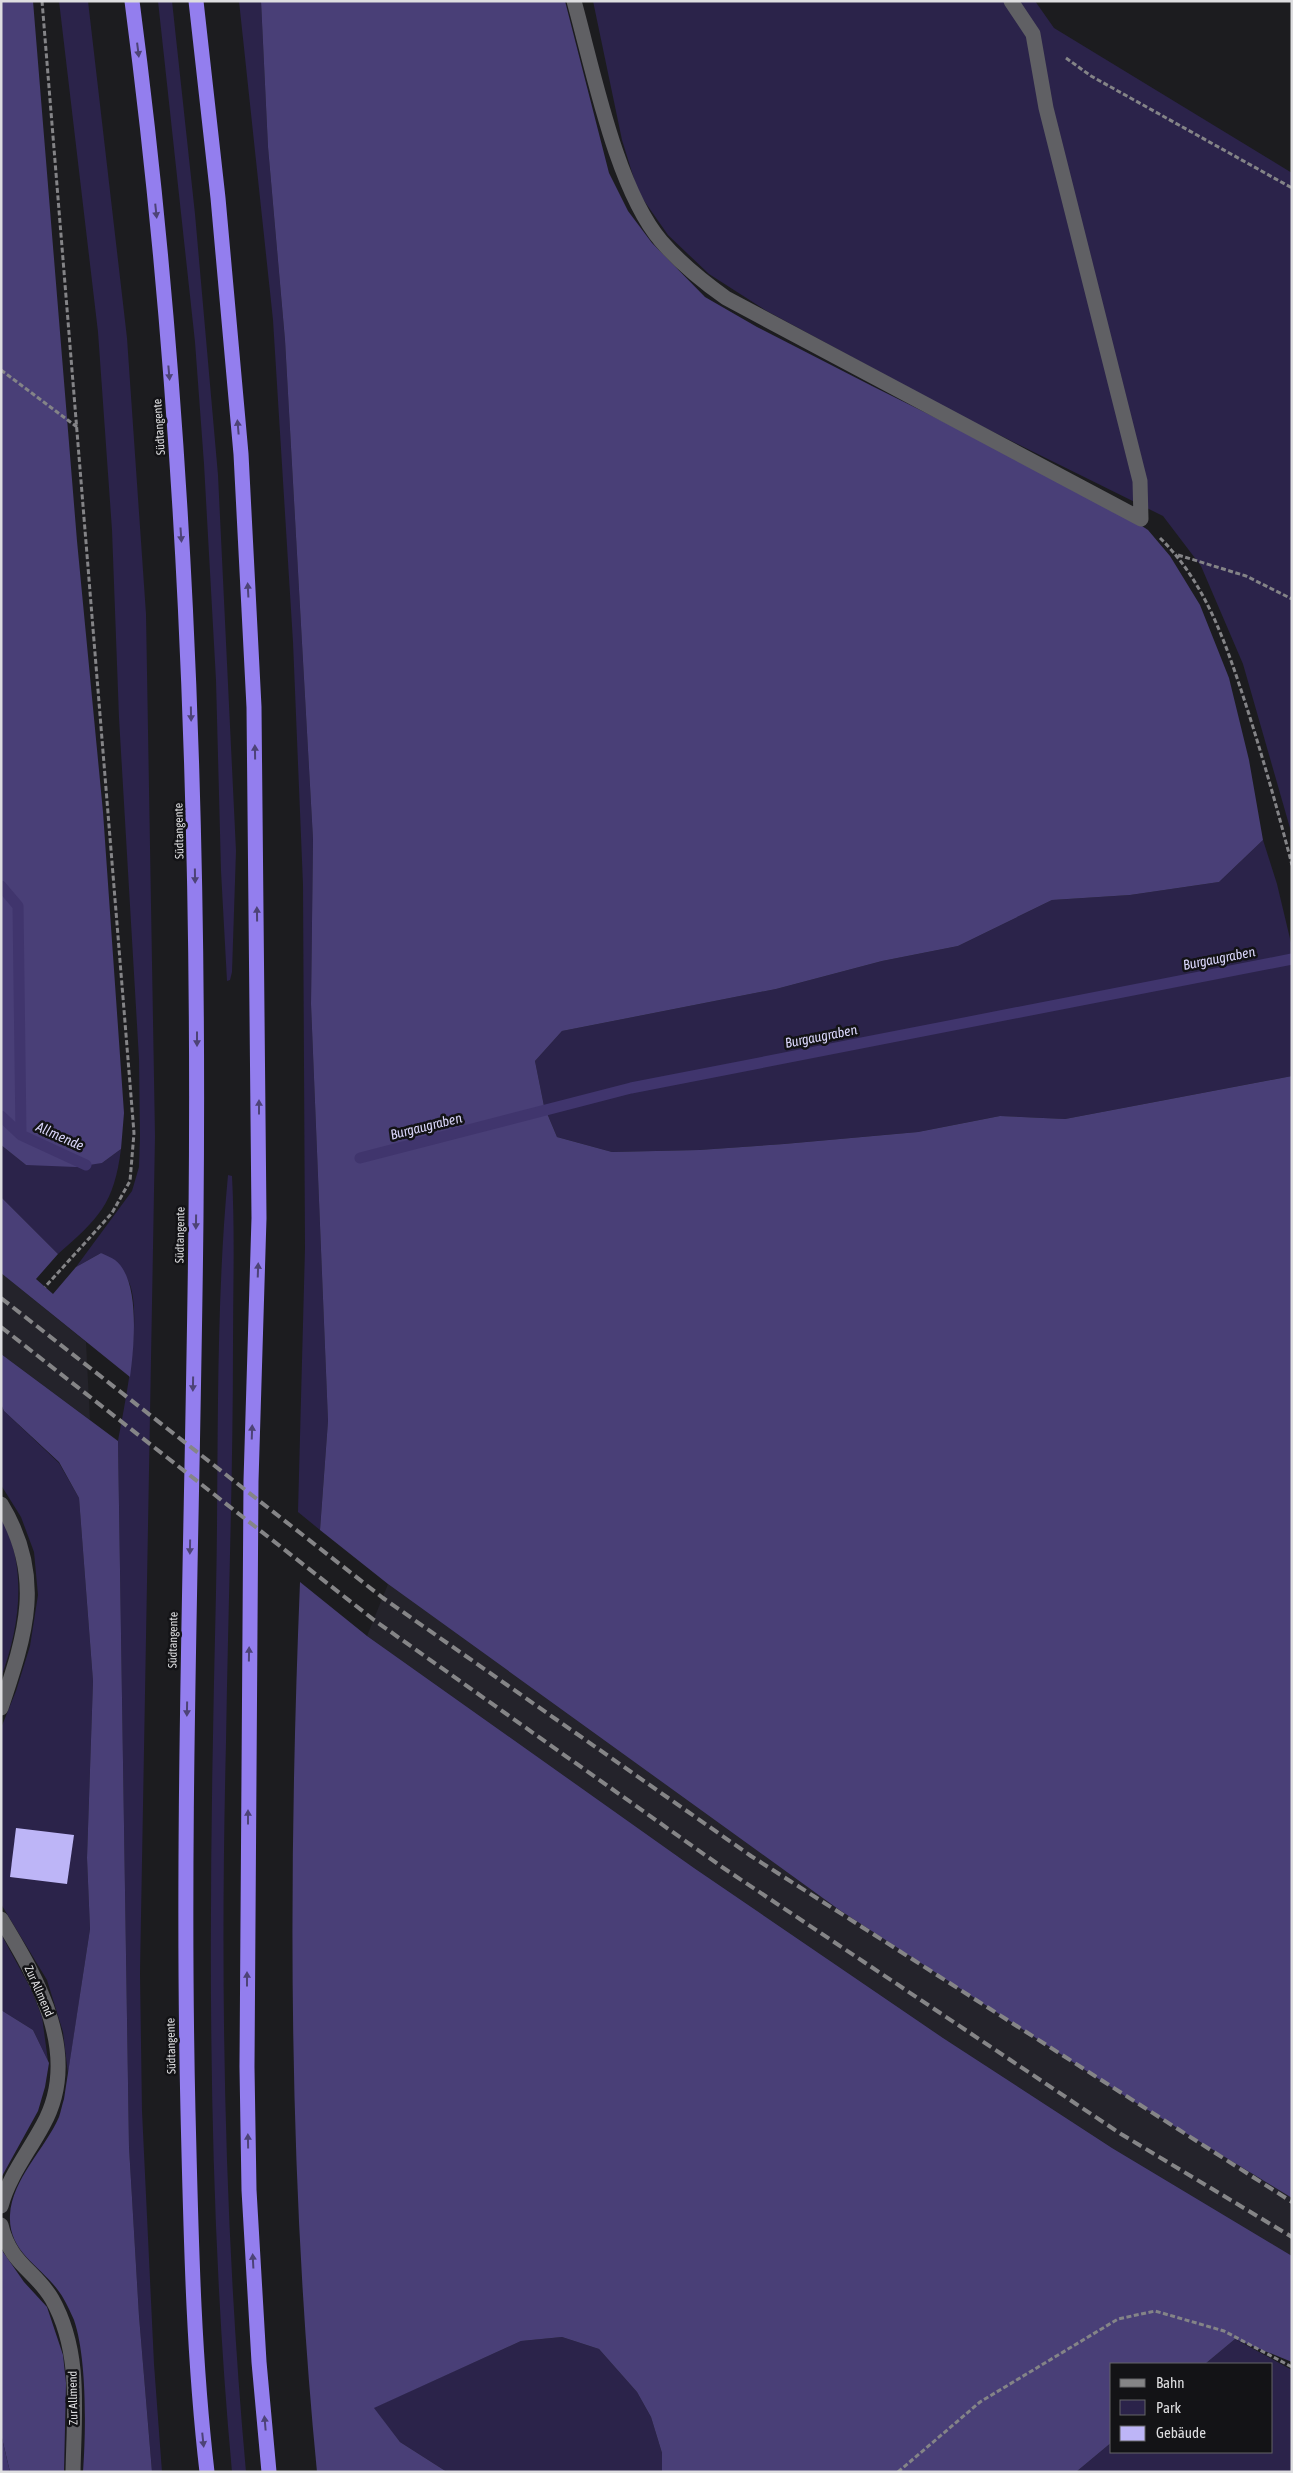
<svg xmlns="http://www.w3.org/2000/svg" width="1293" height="2473" font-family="'Asap Condensed',sans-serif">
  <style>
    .built { fill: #24232b }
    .green { fill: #2b234a }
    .forest { fill: #493f77 }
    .water { fill: #40356d }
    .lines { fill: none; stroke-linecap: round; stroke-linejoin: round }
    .stream { stroke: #40356d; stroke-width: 11 }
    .building { fill: #bdb5f7 }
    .path { stroke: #848487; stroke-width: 3; stroke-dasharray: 5 2.5; stroke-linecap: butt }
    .lane { stroke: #606064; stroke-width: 15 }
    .highway { stroke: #937eee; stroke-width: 15 }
    .rail { stroke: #858587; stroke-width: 4; stroke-dasharray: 10 5; stroke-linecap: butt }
    .oneway { fill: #4d4377 }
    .labels { text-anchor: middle; stroke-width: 5; stroke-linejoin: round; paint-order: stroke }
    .street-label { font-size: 12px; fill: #dedee0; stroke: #131316 }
    .water-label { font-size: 14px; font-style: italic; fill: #d9d5f9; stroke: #131316 }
  </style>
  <rect width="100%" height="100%" fill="#1c1c1f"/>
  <path class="built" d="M 1,1273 L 86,1342 L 90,1420 L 1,1354 Z
    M 388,1584 L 838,1909 L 1125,2096 L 1292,2198 L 1292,2256 L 1112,2148 L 943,2038 L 694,1868 L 367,1636 Z"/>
  <path class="green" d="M 59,1 L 88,1 L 127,338 L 146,614 L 155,1136 L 140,1973 L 142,2111 L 154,2364 L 162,2472 L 152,2472 L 139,2316 L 129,2147 L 118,1441 C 124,1408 146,1304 126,1277 C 120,1268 109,1260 101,1253 L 76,1267 L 132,1191 L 139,1167 L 140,1137 L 139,1059 L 119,718 L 112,530 L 98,332 Z
    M 158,1 L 172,1 L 195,214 L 218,475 L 236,851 L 232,972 L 230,980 L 227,981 L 221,871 L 216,680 L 204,464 L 195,342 Z
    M 239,1 L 261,1 L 268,147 L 285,340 L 313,839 L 311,1004 L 328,1421 L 320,1530 L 298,1512 L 305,1248 L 303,885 L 293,642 L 273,320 Z
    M 593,1 L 1035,1 L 1054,28 L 1292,173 L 1292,835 L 1243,664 L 1201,566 L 1163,516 L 963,417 L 765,310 L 709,274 L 668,235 L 638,192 L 622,140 Z
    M 1263,840 L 1277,884 L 1292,947 L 1292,1076 L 1065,1119 L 1000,1116 L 918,1132 L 784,1144 L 699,1150 L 612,1152 L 557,1137 L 544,1106 L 535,1061 L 562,1031 L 776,989 L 882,961 L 958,946 L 1052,900 L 1130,895 L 1219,882 Z
    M 1,1145 L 26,1165 L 102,1163 L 121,1149 C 114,1204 99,1218 58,1254 L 1,1197 Z
    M 228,1175 L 232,1176 C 235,1233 233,1289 233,1345 C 233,1478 228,1610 226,1743 C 220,1986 224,2229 246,2472 L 232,2472 C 205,2179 209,1886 216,1592 C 219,1453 215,1313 228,1175 Z
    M 1,1404 L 4,1411 L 59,1463 L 79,1498 L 93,1681 L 87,1858 L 90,1929 L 68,2074 L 63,2032 L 47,1980 L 1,1904 L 1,1728 L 16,1691 L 30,1646 L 38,1595 L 34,1552 L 21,1517 L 1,1485 Z
    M 1,1517 C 28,1566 20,1628 1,1677 Z
    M 1,1934 L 31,1989 L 42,2017 L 48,2061 L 33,2030 L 1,2010 Z
    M 562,2337 L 599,2349 L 637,2392 L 651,2417 L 662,2453 L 662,2472 L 447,2472 L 400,2442 L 373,2408 L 521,2341 Z
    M 1235,2339 L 1292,2370 L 1292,2472 L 1076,2472 L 1112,2442 L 1112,2452 L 1272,2452 L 1272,2364 L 1205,2364 Z"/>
  <path class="forest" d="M 1,1 L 33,1 L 77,541 L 103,812 L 124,1113 L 121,1149 L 102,1163 L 76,1167 L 26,1165 L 1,1145 Z
    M 261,1 L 565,1 L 609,173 L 628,211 L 652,243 L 705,297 L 757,327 L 872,386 L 1109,504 L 1148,530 L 1170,556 L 1200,605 L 1229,678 L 1249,760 L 1263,840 L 1219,882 L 1130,895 L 1052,900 L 958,946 L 882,961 L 776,989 L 562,1031 L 535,1061 L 544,1106 L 557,1137 L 612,1152 L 699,1150 L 784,1144 L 918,1132 L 1000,1116 L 1065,1119 L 1292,1076 L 1292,2198 L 1125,2096 L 838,1909 L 388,1584 L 320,1530 L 328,1421 L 311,1004 L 313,839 L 285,340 L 268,147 Z
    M 1,1197 L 58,1254 L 36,1279 L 53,1294 L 76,1267 L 101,1253 C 105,1255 111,1257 115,1260 C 141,1280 134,1348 130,1377 L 1,1273 Z
    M 1,1354 L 118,1441 L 129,2147 L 139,2316 L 152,2472 L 83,2472 C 86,2431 87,2358 74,2320 C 70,2311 65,2300 60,2293 C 42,2266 8,2253 10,2215 C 12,2179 45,2149 59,2117 C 61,2111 62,2105 64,2099 L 90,1929 L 87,1858 L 93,1681 L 79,1498 L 59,1462 L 4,1411 L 1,1404 Z
    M 300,1582 L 367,1636 L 694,1868 L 943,2038 L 1112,2148 L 1292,2256 L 1292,2362 L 1235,2339 L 1205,2364 L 1112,2364 L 1112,2442 L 1076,2472 L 662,2472 L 662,2453 L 651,2417 L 637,2392 L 599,2349 L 562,2337 L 521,2341 L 374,2408 L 400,2442 L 447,2472 L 317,2472 C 288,2176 288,1879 300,1582 Z
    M 1,2010 L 33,2030 L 49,2063 L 45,2087 L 38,2111 L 1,2178 Z
    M 1,2249 L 24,2282 L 47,2307 L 63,2355 L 66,2383 L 64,2472 L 10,2472 L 1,2434 Z"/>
  <path class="water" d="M 1,2434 L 10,2472 L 1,2472 Z"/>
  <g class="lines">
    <path class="stream" d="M 1,886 L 18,906 L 21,1135 L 86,1165
      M 1,1116 L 21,1135
      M 360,1158 L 631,1088 L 1292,959"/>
  </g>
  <path class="building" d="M 16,1828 L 74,1835 L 67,1884 L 10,1877 Z"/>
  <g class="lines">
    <path class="path" d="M 42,1 L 134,1133 L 130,1181 L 112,1213 L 45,1287
      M 1066,58 L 1091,76 L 1292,188
      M 1,370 L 77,427
      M 1160,538 C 1206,583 1226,644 1246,705 C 1263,758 1278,811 1292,865
      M 1178,555 L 1246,576 L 1292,599
      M 898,2472 L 980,2402 L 1118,2319 L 1155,2311 L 1224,2331 L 1292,2367"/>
    <path class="lane" d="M 574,1 C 593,69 616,188 661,241 C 680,263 702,281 726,298 L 1141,519 L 1140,481 L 1046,108 L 1033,34 L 1011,1
      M 1,1504 C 45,1576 26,1633 1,1708
      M 1,1919 C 38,1980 82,2055 43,2125 C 28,2153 9,2176 1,2206
      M 1,2225 C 10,2264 35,2270 52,2299 C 82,2352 74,2414 73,2472"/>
    <path class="highway" d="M 132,1 C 185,404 200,811 196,1217 C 193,1515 181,1813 188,2112 C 191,2232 193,2352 207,2472
      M 196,1 L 218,198 L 241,454 L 254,707 L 259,1218 L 251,1481 L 247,2067 L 249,2190 L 259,2362 L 269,2472"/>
    <path class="rail" d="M 1,1298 L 383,1598 L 751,1856 L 1292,2202
      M 1,1327 L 374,1620 L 722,1867 L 1121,2134 L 1292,2237"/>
  </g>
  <defs><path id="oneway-solid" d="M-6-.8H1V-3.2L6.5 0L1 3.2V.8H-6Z" transform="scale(1.25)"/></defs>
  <g class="oneway">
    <use href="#oneway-solid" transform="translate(138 50) rotate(83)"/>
    <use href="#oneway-solid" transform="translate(156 211) rotate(84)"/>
    <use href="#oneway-solid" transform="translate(169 373) rotate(85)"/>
    <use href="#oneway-solid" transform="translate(238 427) rotate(-95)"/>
    <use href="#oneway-solid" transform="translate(181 535) rotate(86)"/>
    <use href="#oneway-solid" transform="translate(248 590) rotate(-93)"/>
    <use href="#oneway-solid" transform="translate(191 714) rotate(89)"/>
    <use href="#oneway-solid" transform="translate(255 752) rotate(-91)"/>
    <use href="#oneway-solid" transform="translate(195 876) rotate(89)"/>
    <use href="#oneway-solid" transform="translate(257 914) rotate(-91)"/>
    <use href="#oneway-solid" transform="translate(197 1039) rotate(90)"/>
    <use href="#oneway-solid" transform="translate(259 1107) rotate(-90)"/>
    <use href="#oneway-solid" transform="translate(196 1222) rotate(91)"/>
    <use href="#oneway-solid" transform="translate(258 1270) rotate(-88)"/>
    <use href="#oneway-solid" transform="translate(193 1384) rotate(91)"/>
    <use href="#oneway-solid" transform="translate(252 1432) rotate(-88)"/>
    <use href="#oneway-solid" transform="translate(190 1547) rotate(91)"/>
    <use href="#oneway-solid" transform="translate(249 1654) rotate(-89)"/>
    <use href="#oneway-solid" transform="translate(187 1709) rotate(91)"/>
    <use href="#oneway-solid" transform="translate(248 1817) rotate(-90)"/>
    <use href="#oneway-solid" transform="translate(247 1979) rotate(-90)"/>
    <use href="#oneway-solid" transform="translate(248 2141) rotate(-91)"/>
    <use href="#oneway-solid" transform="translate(253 2261) rotate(-93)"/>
    <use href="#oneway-solid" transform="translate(265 2423) rotate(-95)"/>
    <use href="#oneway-solid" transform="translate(203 2440) rotate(84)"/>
  </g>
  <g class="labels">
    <g class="street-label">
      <text transform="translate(159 427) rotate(-94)" y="4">Südtangente</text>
      <text transform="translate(179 831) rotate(-91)" y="4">Südtangente</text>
      <text transform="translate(180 1235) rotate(-89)" y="4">Südtangente</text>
      <text transform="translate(173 1640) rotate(-89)" y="4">Südtangente</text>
      <text transform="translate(39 1991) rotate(66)" y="4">Zur Allmend</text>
      <text transform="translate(171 2046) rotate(-91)" y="4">Südtangente</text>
      <text transform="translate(73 2398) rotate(-91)" y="4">Zur Allmend</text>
    </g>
    <g class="water-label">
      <text transform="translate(1219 958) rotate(-11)" y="5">Burgaugraben</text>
      <text transform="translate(821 1036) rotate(-11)" y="5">Burgaugraben</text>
      <text transform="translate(426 1126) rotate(-14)" y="5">Burgaugraben</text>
      <text transform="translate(60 1136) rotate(24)" y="5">Allmende</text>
    </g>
  </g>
  <rect width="1293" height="2473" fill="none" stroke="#dedee0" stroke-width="5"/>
  <rect x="1110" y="2363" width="162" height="90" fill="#131316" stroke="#646467"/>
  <rect x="1120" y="2379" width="25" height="8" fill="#858587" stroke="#646467"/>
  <text x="1156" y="2388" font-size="15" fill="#dedee0">Bahn</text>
  <rect x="1120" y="2400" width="25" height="15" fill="#2b234a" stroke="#646467"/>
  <text x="1156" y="2413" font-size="15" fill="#dedee0">Park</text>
  <rect x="1120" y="2426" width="25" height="15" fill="#bdb5f7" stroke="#646467"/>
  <text x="1156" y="2438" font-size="15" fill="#dedee0">Gebäude</text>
</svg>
